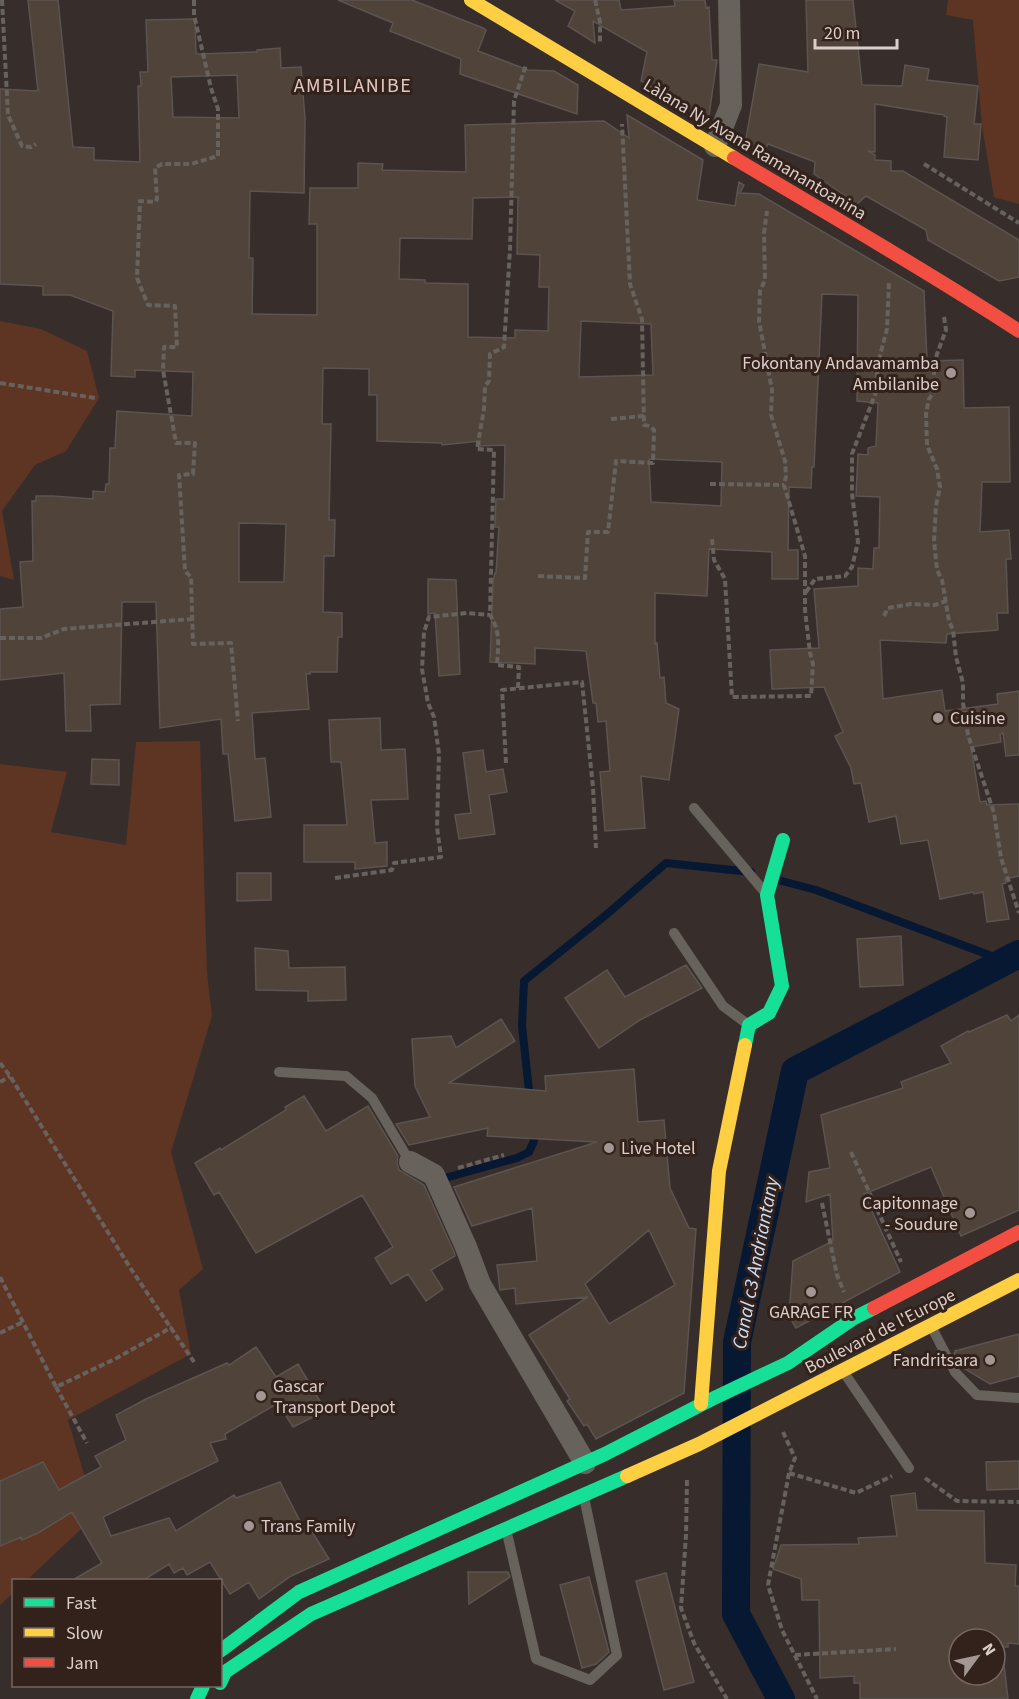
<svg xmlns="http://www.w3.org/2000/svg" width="1019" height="1699" font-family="'Source Sans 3',sans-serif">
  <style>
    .green { fill: #5e3423 }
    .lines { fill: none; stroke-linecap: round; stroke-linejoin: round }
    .stream { stroke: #061832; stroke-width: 8 }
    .canal { stroke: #061832; stroke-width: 28 }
    .building { fill: #50433a; stroke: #5c5450; stroke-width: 1.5; fill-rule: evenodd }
    .path { stroke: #67625d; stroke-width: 4; stroke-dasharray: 6 3; stroke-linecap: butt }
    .lane { stroke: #67625b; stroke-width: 10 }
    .street { stroke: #67625b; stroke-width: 22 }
    .fast { stroke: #16e098; stroke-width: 14 }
    .slow { stroke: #ffcf43; stroke-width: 14 }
    .jam { stroke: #f24e42; stroke-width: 14 }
    .poi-dot { fill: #a29793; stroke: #33221b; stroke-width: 2 }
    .labels { text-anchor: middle; stroke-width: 6; stroke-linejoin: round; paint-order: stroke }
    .street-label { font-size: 18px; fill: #dbcfcb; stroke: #33221b }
    .poi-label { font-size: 18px; fill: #dbcfcb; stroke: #33221b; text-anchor: start }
    .neighbourhood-label { font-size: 20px; letter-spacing: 1.5px; fill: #e0c9c0; stroke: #33221b }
    .water-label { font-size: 20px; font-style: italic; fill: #cadffb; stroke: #33221b }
  </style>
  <rect width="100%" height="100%" fill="#372e2b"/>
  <path class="green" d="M 948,0 L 1019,0 L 1019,204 L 994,197 L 982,126 L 973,20 L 946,15 Z
    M 0,321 L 41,329 L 87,351 L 99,398 L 66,451 L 35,465 L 2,511 L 14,580 L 0,576 Z
    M 200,741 L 207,973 L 212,1016 L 171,1152 L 203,1269 L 179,1290 L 191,1354 L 68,1420 L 96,1515 L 27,1580 L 14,1580 L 13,1593 L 0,1605 L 0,764 L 67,772 L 51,832 L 126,845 L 136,742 Z"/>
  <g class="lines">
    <path class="stream" d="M 778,880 L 816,890 L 1005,961
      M 530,1100 L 522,1026 L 524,981 L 606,915 L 666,863 L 751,872
      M 445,1178 L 517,1158 L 529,1152 L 534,1141 L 533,1127"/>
    <path class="canal" d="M 781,1699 L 736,1614 L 737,1342 L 795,1071 L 1019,954"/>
  </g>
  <path class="building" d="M 28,0 L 58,0 L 73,147 L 94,148 L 94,160 L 140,162 L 138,86 L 141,86 L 140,72 L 148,72 L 146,20 L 195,19 L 196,53 L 198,54 L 257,52 L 257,50 L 280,48 L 281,68 L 301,67 L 305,119 L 304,193 L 250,191 L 249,258 L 253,258 L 252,314 L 317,315 L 317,224 L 309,224 L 310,188 L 358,188 L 358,163 L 383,164 L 382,170 L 466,172 L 465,125 L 604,121 L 629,138 L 627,115 L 703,160 L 697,200 L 735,206 L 737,193 L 739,193 L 737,193 L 739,182 L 744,185 L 740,193 L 759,194 L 924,291 L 927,361 L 963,360 L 964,408 L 1009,407 L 1010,482 L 982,482 L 980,532 L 1009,530 L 1011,559 L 1006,559 L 1008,613 L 997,613 L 998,630 L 947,634 L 946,643 L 880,640 L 883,699 L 942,690 L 945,711 L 998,704 L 997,694 L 1019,691 L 1019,755 L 1006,756 L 1003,733 L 1000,734 L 1001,742 L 971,747 L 980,802 L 986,801 L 987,805 L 1019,804 L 1019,876 L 1005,879 L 1006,883 L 1002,884 L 1009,919 L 987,922 L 983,892 L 974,894 L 973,892 L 940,899 L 928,840 L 901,844 L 896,816 L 869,822 L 861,783 L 854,784 L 851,768 L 835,736 L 843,732 L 824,687 L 772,689 L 770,650 L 819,648 L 814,589 L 858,586 L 858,568 L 873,569 L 874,548 L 879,548 L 880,497 L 856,496 L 858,454 L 868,455 L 868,448 L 876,446 L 878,403 L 857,401 L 858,295 L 822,294 L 814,467 L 812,467 L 811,488 L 789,487 L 788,550 L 798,550 L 798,579 L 772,579 L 772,552 L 709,549 L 707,596 L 655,593 L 655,644 L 657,643 L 660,678 L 664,677 L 666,703 L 679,709 L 669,780 L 641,776 L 645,828 L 605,831 L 600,772 L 610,771 L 606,721 L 598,722 L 596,703 L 593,703 L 586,651 L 535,648 L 535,664 L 490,662 L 493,581 L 495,573 L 496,573 L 499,527 L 495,527 L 496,499 L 504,499 L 505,445 L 480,446 L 480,441 L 442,445 L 441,443 L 377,441 L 377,395 L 369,395 L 369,369 L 323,368 L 322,424 L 331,424 L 329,520 L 335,520 L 334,556 L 324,556 L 323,612 L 342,613 L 342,637 L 338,637 L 337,672 L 310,672 L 310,674 L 306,674 L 309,709 L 252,713 L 255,759 L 265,758 L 271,817 L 235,821 L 228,754 L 223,754 L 221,719 L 160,728 L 156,602 L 122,602 L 120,704 L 90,705 L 91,731 L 66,731 L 64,673 L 0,680 L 0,609 L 23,607 L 20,562 L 33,561 L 32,501 L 36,501 L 36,496 L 53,496 L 93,499 L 93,491 L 105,492 L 106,484 L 109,484 L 110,448 L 115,448 L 117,411 L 192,416 L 193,372 L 135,370 L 135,377 L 111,376 L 113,311 L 70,295 L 43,295 L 43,286 L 0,284 L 0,89 L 38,91 ZM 237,75 L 239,118 L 173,117 L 171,77 ZM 518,197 L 517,254 L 540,255 L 539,287 L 549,287 L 548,331 L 515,330 L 515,338 L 468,337 L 468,284 L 425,283 L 425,280 L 399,279 L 400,238 L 472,239 L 473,198 ZM 581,321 L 651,324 L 653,375 L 579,377 ZM 649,459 L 722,462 L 721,506 L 651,502 ZM 239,523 L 286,524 L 284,582 L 239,582 Z
    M 338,0 L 412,0 L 483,28 L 486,30 L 478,51 L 528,70 L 554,71 L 578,85 L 577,114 L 460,74 L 461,59 L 390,31 L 393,23 Z
    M 555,0 L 619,0 L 621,10 L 675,6 L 674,0 L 705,0 L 706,8 L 709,7 L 712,60 L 717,60 L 708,122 L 641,81 L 647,52 L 593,21 L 595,43 L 568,26 L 575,11 Z
    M 806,0 L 853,0 L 862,85 L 902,86 L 905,65 L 929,69 L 927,80 L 978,86 L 974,124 L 981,124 L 978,160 L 944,157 L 947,117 L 944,116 L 944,115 L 875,104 L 875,152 L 868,151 L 875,155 L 875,160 L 891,161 L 891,171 L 903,171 L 1019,240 L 1019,277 L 999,281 L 928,240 L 926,230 L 866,196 L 857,204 L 814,174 L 815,162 L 768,144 L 762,154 L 745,144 L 759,64 L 808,72 Z
    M 428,579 L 456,580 L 460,674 L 439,676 L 435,613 L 428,614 Z
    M 380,718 L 381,750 L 405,749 L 408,799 L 371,800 L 375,843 L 387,842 L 387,866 L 355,869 L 355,862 L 304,862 L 304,825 L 347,825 L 341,762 L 331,762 L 329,720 Z
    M 483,750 L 486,772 L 503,769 L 507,792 L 489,795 L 495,834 L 459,839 L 455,815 L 471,813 L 463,753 Z
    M 92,759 L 119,760 L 119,785 L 91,784 Z
    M 237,873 L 271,873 L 271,900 L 237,901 Z
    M 901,936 L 903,985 L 860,987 L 857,939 Z
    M 255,948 L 288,951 L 289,968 L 345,967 L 346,1000 L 308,1001 L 308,991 L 256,990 Z
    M 686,965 L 702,988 L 640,1020 L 599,1048 L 565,998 L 607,970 L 625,997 Z
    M 1007,1015 L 1011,1021 L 1019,1015 L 1019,1210 L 961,1236 L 931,1167 L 864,1194 L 900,1272 L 796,1328 L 789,1316 L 793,1261 L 833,1241 L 830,1194 L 806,1202 L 809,1172 L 830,1168 L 821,1115 L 903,1088 L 901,1082 L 951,1063 L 941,1046 L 968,1031 L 969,1032 Z
    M 501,1019 L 515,1041 L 449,1083 L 546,1091 L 545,1076 L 634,1069 L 638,1122 L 664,1120 L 670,1188 L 689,1228 L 696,1229 L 684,1393 L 596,1439 L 587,1424 L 584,1426 L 567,1401 L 570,1399 L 529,1335 L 588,1297 L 516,1304 L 515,1288 L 500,1290 L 497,1265 L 537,1261 L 532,1208 L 472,1226 L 454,1187 L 597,1142 L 487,1136 L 488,1128 L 409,1145 L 396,1124 L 430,1117 L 415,1086 L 412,1039 L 451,1036 L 456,1048 ZM 649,1230 L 675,1285 L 609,1324 L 585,1284 Z
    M 304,1096 L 326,1131 L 368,1106 L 398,1156 L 397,1163 L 399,1170 L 424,1185 L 454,1252 L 455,1256 L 431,1270 L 443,1289 L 426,1301 L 408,1274 L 391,1284 L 375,1258 L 393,1247 L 362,1195 L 256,1253 L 219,1192 L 214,1195 L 195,1163 L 220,1148 L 221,1150 L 286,1110 L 285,1107 Z
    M 1019,1334 L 1019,1376 L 990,1384 L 960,1366 L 954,1353 L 956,1352 L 955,1351 Z
    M 256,1347 L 276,1377 L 298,1364 L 324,1408 L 322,1409 L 323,1412 L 293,1427 L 278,1403 L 225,1434 L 226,1439 L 210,1443 L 218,1461 L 103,1517 L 111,1536 L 169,1518 L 176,1531 L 234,1495 L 236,1498 L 280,1482 L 306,1533 L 311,1530 L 329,1559 L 291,1576 L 259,1599 L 249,1582 L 230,1594 L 210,1562 L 187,1575 L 183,1568 L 174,1573 L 169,1564 L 142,1581 L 71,1581 L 102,1563 L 72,1512 L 38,1533 L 22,1540 L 21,1537 L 0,1546 L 0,1481 L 43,1462 L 59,1490 L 101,1467 L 95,1456 L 126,1440 L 116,1415 L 146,1399 L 227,1363 L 229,1365 Z
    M 1019,1461 L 1019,1489 L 987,1490 L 986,1462 Z
    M 915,1493 L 917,1510 L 984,1511 L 985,1563 L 1016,1565 L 1015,1586 L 1019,1586 L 1019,1644 L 1008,1643 L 1008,1647 L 1002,1647 L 1008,1699 L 860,1699 L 860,1683 L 854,1683 L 854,1676 L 820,1678 L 819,1600 L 802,1600 L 801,1579 L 773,1569 L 781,1545 L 859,1544 L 858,1538 L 897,1536 L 891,1496 ZM 959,1639 L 995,1639 L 995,1675 L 959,1675 Z
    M 468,1572 L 508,1572 L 510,1577 L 469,1604 Z
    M 666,1573 L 694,1682 L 664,1690 L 636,1581 Z
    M 589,1577 L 609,1652 L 596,1664 L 582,1668 L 560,1585 Z"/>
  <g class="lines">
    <path class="path" d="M 2,0 L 8,115 L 22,146 L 31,147 L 36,144
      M 194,0 L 194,15 L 211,88 L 218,109 L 218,156 L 191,164 L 162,164 L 155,168 L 157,199 L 155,202 L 140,201 L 137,278 L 148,305 L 175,306 L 177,347 L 164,347 L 163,370 L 176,443 L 195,443 L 193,474 L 179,475 L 185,571 L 191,577 L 193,644 L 231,643 L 238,721
      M 595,0 L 600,22 L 600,44
      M 924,164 L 1019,223
      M 944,317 L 946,330 L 937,354 L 934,369 L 934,392 L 929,399 L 926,413 L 927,445 L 937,469 L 940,487 L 936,506 L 934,541 L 937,570 L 942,580 L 949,621 L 953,630 L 956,657 L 963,683 L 963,703 L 968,735 L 994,813 L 1001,858 L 1019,913
      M 0,383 L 95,398
      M 611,419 L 644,416
      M 710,484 L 784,485
      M 712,539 L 714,560 L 725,579 L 732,697 L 811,696 L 813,664 L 810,653 L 805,610 L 805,556 L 784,485 L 786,476 L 785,461 L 771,415 L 772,390 L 759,321 L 760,291 L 765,280 L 764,233 L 767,211
      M 538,576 L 585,578 L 588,532 L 608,532 L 616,461 L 653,463 L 654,430 L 650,426 L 644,425 L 642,319 L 630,284 L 622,124
      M 806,592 L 815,579 L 845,576 L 852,567 L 858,542 L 852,493 L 852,454 L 876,392 L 878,363 L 887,329 L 889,283
      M 884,616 L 888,608 L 911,604 L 935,605 L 946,601
      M 0,638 L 41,638 L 64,629 L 192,619
      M 518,688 L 519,667 L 497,665 C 498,646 501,632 490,615 L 494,450 L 477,449 L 484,409 L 485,386 L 489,381 L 490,354 L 504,347 L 510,249 L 514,101 L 526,65
      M 506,763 L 502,690 L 582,682 L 593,787 L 596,848
      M 335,878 L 392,870 L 394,863 L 441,857 L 437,827 L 439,754 L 434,717 L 428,703 L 422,669 L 424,632 L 429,617 L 467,613 L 490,615
      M 0,1063 L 10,1076 L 131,1269 L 194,1362
      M 0,1082 L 10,1076
      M 851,1152 L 901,1262
      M 458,1168 L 504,1155
      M 822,1203 L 837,1275 L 844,1292
      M 0,1277 L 56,1387 L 115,1359 L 172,1327
      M 0,1333 L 23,1322
      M 56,1387 L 87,1443
      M 783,1432 L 795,1458 L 789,1473 L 768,1585 L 782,1630 L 817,1699
      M 789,1473 L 856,1493 L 892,1476
      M 925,1478 L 957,1501 L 1019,1502
      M 687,1480 L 686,1535 L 681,1608 L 694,1643 L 727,1699
      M 795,1655 L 896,1649"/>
    <path class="lane" d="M 694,808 L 763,890
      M 674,933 L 723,1006 L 746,1023
      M 279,1072 L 346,1076 L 372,1098 L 410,1162
      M 931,1326 L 955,1372 L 977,1395 L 1019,1398
      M 845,1374 L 909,1468
      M 507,1533 L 536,1659 L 590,1680 L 617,1655 L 584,1497"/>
    <path class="street" d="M 715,146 L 731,105 L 729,0
      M 410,1162 L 434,1175 L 466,1247 L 480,1284 L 585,1463"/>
    <path class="fast" d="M 745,1045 L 749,1025 L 769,1013 L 782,986 L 767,895 L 783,840
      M 220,1651 L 299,1592 L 605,1454 L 712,1399 L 788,1363 L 854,1318 L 874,1308
      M 220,1683 L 225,1672 L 311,1614 L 627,1476
      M 197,1699 L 203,1686"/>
    <path class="slow" d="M 471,0 L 734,158
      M 701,1404 L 719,1171 L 745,1045
      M 627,1476 L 699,1444 L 1019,1280"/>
    <path class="jam" d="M 734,158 C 829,215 926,270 1019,331
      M 874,1308 L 1019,1232"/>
  </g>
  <g class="poi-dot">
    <circle cx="951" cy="373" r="6"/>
    <circle cx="938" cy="718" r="6"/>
    <circle cx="609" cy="1148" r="6"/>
    <circle cx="970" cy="1213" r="6"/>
    <circle cx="811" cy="1292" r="6"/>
    <circle cx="990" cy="1360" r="6"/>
    <circle cx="261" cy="1396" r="6"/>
    <circle cx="249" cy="1526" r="6"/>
  </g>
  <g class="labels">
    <g class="street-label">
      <text transform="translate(755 149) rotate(31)" y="6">Làlana Ny Avana Ramanantoanina</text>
      <text transform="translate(880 1331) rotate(-27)" y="6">Boulevard de l'Europe</text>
    </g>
    <g class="poi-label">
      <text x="939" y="369" text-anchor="end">Fokontany Andavamamba<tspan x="939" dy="21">Ambilanibe</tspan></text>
      <text x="950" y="724">Cuisine</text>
      <text x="621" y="1154">Live Hotel</text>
      <text x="958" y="1209" text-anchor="end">Capitonnage<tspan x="958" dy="21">- Soudure</tspan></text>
      <text x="811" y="1318" text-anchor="middle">GARAGE FR</text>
      <text x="978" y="1366" text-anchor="end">Fandritsara</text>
      <text x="273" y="1392">Gascar<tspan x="273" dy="21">Transport Depot</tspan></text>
      <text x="261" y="1532">Trans Family</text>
    </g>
    <g class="neighbourhood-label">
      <text x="353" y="92">AMBILANIBE</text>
    </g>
    <g class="water-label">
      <text transform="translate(755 1263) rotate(-79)" y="7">Canal c3 Andriantany</text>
    </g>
  </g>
  <rect x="12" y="1579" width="210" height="108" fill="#33221b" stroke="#766761" stroke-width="1.5"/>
  <rect x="24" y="1598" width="30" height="9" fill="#16e098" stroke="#766761" stroke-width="1.5"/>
  <text x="66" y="1609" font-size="18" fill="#dbcfcb">Fast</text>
  <rect x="24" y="1628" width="30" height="9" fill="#ffcf43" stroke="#766761" stroke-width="1.5"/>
  <text x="66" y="1639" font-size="18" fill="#dbcfcb">Slow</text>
  <rect x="24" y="1658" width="30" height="9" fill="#f24e42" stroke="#766761" stroke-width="1.5"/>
  <text x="66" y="1669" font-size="18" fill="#dbcfcb">Jam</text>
  <g transform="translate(977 1657) rotate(57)"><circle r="28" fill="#33221b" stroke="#766761" stroke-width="1.5"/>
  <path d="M0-4.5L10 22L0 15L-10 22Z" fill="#a29793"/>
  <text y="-9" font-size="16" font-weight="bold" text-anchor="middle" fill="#dbcfcb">N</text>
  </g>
  <path d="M815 39v9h82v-9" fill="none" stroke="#dbcfcb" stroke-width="3"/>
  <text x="824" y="39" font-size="18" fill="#dbcfcb" stroke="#33221b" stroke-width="4.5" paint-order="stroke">20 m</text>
</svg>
